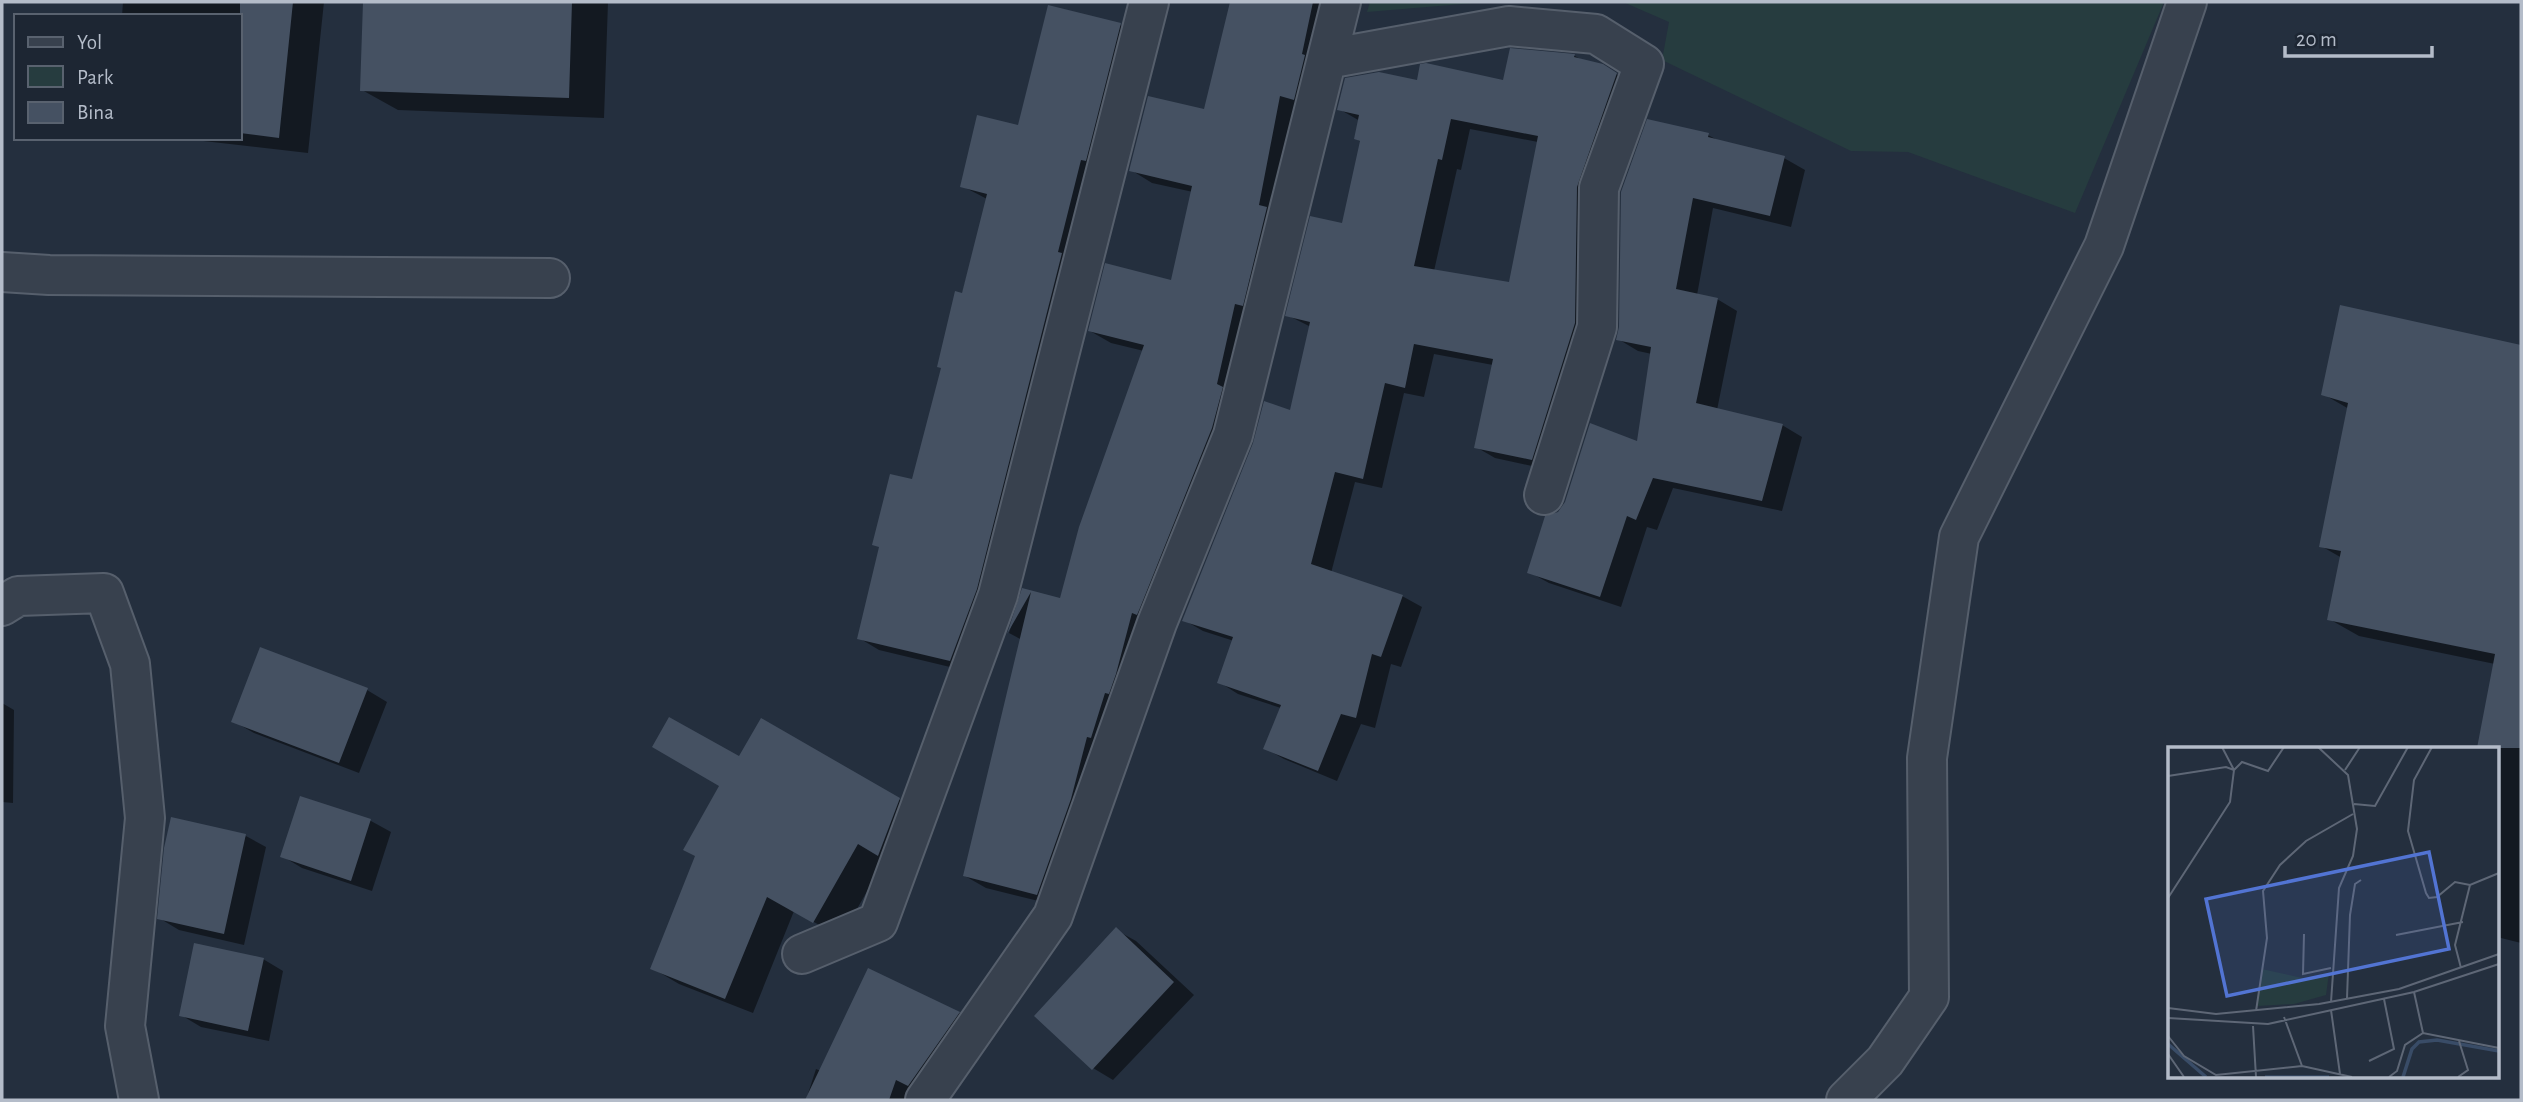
<svg xmlns="http://www.w3.org/2000/svg" width="2523" height="1102" font-family="'Alegreya Sans',sans-serif">
  <style>
    .green { fill: #263c3f }
    .shadow { fill: #0007; fill-rule: evenodd }
    .building { fill: #455162; fill-rule: evenodd }
    .lines { fill: none; stroke-linecap: round; stroke-linejoin: round }
    .minor-casing { stroke: #565f6c; stroke-width: 42 }
    .tertiary-casing { stroke: #565f6c; stroke-width: 42 }
    .minor { stroke: #38414e; stroke-width: 38 }
    .tertiary { stroke: #38414e; stroke-width: 38 }
    .inset-river { fill: none; stroke: #394c67; stroke-width: 3.5 }
    .inset-road { fill: none; stroke: #5e6776; stroke-width: 2 }
    .view { fill: #5274d3; fill-opacity: 0.15; stroke: #5274d3; stroke-width: 3.5 }
    .inset-edge { fill: none; stroke: #b4bcc9; stroke-width: 3.5 }
  </style>
  <rect width="100%" height="100%" fill="#242f3e"/>
  <path class="green" d="M 1370,2 L 1486,2 L 1367,12 Z
    M 1623,2 L 2164,2 L 2075,213 L 1908,152 L 1851,151 L 1662,60 L 1669,22 Z"/>
  <path class="shadow" d="M 123,2 L 324,2 L 308,153 L 177,138 L 240,138 L 240,16 L 122,16 Z
    M 365,2 L 608,2 L 604,118 L 398,110 L 362,90 Z
    M 1232,2 L 1336,2 L 1233,441 L 1059,906 L 986,888 L 965,876 L 1022,640 L 1009,633 L 1023,590 L 1062,600 L 1144,351 L 1111,343 L 1090,331 L 1173,282 L 1193,192 L 1152,183 L 1131,170 L 1206,111 Z
    M 1120,25 L 1141,37 L 971,672 L 879,650 L 859,638 L 913,481 L 987,199 L 962,186 Z
    M 1511,50 L 1575,56 L 1585,62 L 1603,66 L 1636,86 L 1594,335 L 1551,470 L 1495,458 L 1476,447 L 1493,365 L 1434,354 L 1424,397 L 1404,393 L 1382,488 L 1355,482 L 1331,573 L 1402,596 L 1422,607 L 1401,667 L 1391,664 L 1375,728 L 1361,724 L 1337,781 L 1284,759 L 1265,748 L 1281,708 L 1238,694 L 1219,682 L 1234,641 L 1203,631 L 1184,620 L 1291,412 L 1311,327 L 1287,315 L 1344,226 L 1361,142 L 1356,139 L 1360,121 L 1339,109 L 1418,83 L 1505,82 ZM 1470,129 L 1538,142 L 1510,284 L 1434,271 L 1457,169 L 1461,170 Z
    M 1648,121 L 1708,135 L 1721,142 L 1784,158 L 1805,170 L 1791,227 L 1713,208 L 1697,295 L 1717,299 L 1737,311 L 1717,410 L 1782,425 L 1802,437 L 1782,511 L 1673,488 L 1657,530 L 1647,527 L 1621,607 L 1549,583 L 1529,572 L 1559,513 L 1638,444 L 1652,354 L 1638,351 L 1618,339 Z
    M 2342,307 L 2521,346 L 2521,943 L 2497,937 L 2497,748 L 2479,748 L 2495,664 L 2359,636 L 2329,619 L 2342,558 L 2321,546 L 2349,409 L 2323,394 Z
    M 367,690 L 387,702 L 359,773 L 254,733 L 233,721 Z
    M 2,703 L 14,710 L 13,803 L 2,802 Z
    M 762,720 L 926,815 L 886,858 L 841,937 L 794,911 L 753,1013 L 679,984 L 652,968 L 740,758 Z
    M 301,798 L 371,821 L 391,832 L 372,891 L 302,868 L 282,856 Z
    M 246,836 L 266,847 L 244,945 L 179,930 L 159,918 Z
    M 1116,930 L 1136,941 L 1194,995 L 1113,1080 L 1093,1068 Z
    M 263,959 L 283,971 L 269,1041 L 201,1027 L 181,1015 Z
    M 959,1013 L 979,1025 L 913,1100 L 806,1100 L 816,1069 L 821,1071 Z"/>
  <path class="building" d="M 240,2 L 293,2 L 279,138 L 240,133 Z
    M 363,2 L 572,2 L 569,98 L 360,91 Z
    M 1230,2 L 1313,2 L 1302,54 L 1305,55 L 1294,100 L 1280,96 L 1259,205 L 1267,207 L 1243,306 L 1235,304 L 1217,384 L 1223,387 L 1212,428 L 1140,608 L 1137,615 L 1132,613 L 1116,674 L 1109,694 L 1105,693 L 1091,738 L 1087,737 L 1071,799 L 1037,895 L 963,876 L 1031,592 L 1007,634 L 1022,588 L 1060,598 L 1079,527 L 1144,345 L 1088,331 L 1105,263 L 1171,280 L 1192,186 L 1129,171 L 1148,96 L 1204,109 Z
    M 1048,5 L 1121,23 L 1086,161 L 1081,160 L 1058,252 L 1062,253 L 977,589 L 950,661 L 857,639 L 879,547 L 872,545 L 890,474 L 912,479 L 941,368 L 937,367 L 955,291 L 962,293 L 987,194 L 960,187 L 977,115 L 1018,125 Z
    M 1510,48 L 1575,54 L 1574,57 L 1603,64 L 1617,73 L 1577,187 L 1575,323 L 1532,460 L 1474,448 L 1493,359 L 1414,344 L 1405,388 L 1385,383 L 1363,479 L 1335,472 L 1311,564 L 1403,595 L 1381,657 L 1372,654 L 1356,718 L 1341,714 L 1318,771 L 1263,749 L 1281,705 L 1217,683 L 1233,637 L 1182,621 L 1253,443 L 1264,401 L 1290,410 L 1310,322 L 1285,316 L 1310,216 L 1342,223 L 1360,141 L 1354,139 L 1359,115 L 1337,110 L 1345,78 L 1379,72 L 1417,80 L 1420,64 L 1426,63 L 1503,80 ZM 1451,119 L 1538,136 L 1509,282 L 1414,266 L 1438,159 L 1442,160 Z
    M 1647,119 L 1709,133 L 1708,137 L 1785,156 L 1770,216 L 1693,198 L 1676,289 L 1718,298 L 1696,403 L 1783,424 L 1762,501 L 1653,478 L 1636,520 L 1627,516 L 1600,597 L 1527,573 L 1545,516 L 1558,512 L 1565,502 L 1590,423 L 1637,441 L 1651,347 L 1616,340 L 1619,327 L 1621,192 Z
    M 2340,305 L 2521,345 L 2521,748 L 2477,748 L 2495,654 L 2327,620 L 2341,551 L 2319,547 L 2348,403 L 2321,395 Z
    M 260,647 L 368,688 L 339,763 L 231,722 Z
    M 669,717 L 739,756 L 761,718 L 900,798 L 878,856 L 858,844 L 813,923 L 767,897 L 725,999 L 650,969 L 695,856 L 683,850 L 719,786 L 652,747 Z
    M 300,796 L 371,819 L 351,881 L 280,857 Z
    M 171,817 L 246,834 L 224,934 L 157,919 L 164,848 Z
    M 1116,927 L 1174,982 L 1092,1070 L 1034,1016 Z
    M 194,943 L 264,958 L 248,1031 L 179,1016 Z
    M 868,968 L 960,1012 L 908,1086 L 896,1080 L 889,1100 L 805,1100 Z"/>
  <g class="lines">
    <g class="minor-casing">
      <path id="minor" d="M 1327,59 L 1509,26 L 1596,34 L 1644,64 L 1599,188 L 1597,327 L 1544,495
        M 2,272 L 49,275 L 550,278
        M 802,954 L 878,922 L 998,595 L 1149,2
        M 925,1100 L 1053,916 L 1157,623 L 1233,435 L 1341,2
        M 1846,1100 L 1885,1061 L 1929,997 L 1927,758 L 1959,537 L 2104,246 L 2187,2"/>
    </g>
    <g class="tertiary-casing">
      <path id="tertiary" d="M 2,606 L 18,596 L 104,593 L 130,664 L 145,818 L 125,1026 L 139,1100"/>
    </g>
    <use href="#minor" class="minor"/>
    <use href="#tertiary" class="tertiary"/>
  </g>
  <g transform="translate(2168 747)">
    <rect width="331" height="331" fill="#242f3e"/>
    <path d="M 94,222 L 139,232 L 161,226 L 158,248 L 126,257 L 89,259 Z" fill="#263c3f"/>
    <path class="inset-river" d="M 0,297 L 38,330M 97,330 L 161,330M 235,330 L 244,302 L 251,295 L 269,293 L 331,304"/>
    <path class="inset-road" d="M 54,0 L 66,23M 150,0 L 180,28 L 189,82 L 185,109 L 171,141 L 163,255M 264,0 L 246,33 L 240,84 L 258,146 L 261,151 L 269,150 L 287,135 L 302,138 L 331,126M 177,23 L 192,0M 0,29 L 58,20 L 66,23M 186,57 L 207,59 L 240,0M 0,151 L 62,55 L 66,23 L 74,15 L 100,24 L 116,0M 136,187 L 135,227 L 163,221M 228,188 L 295,175M 293,221 L 287,198 L 302,138M 246,245 L 255,286M 179,251 L 182,168 L 187,137 L 193,133M 0,261 L 48,267 L 151,257 L 231,242 L 331,207M 163,263 L 172,327M 88,264 L 99,191 L 95,144 L 112,118 L 138,94 L 185,67M 116,270 L 134,319M 0,271 L 100,277 L 246,245 L 331,217M 85,279 L 88,330M 0,289 L 16,309 L 48,328 L 134,319 L 184,330M 0,307 L 16,330M 201,314 L 226,302 L 216,252M 221,330 L 229,324 L 237,298 L 255,286 L 331,301M 290,330 L 300,323 L 291,294"/>
    <path class="view" d="M 261,105 L 281,202 L 59,249 L 38,152 Z"/>
    <rect width="331" height="331" class="inset-edge"/>
  </g>
  <rect width="2523" height="1102" fill="none" stroke="#b4bcc9" stroke-width="7"/>
  <rect x="14" y="14" width="228" height="126" fill="#1d2633" stroke="#59626f" stroke-width="2"/>
  <rect x="28" y="37" width="35" height="10" fill="#38414e" stroke="#59626f" stroke-width="2"/>
  <text x="77" y="49" font-size="21" fill="#b4bcc9">Yol</text>
  <rect x="28" y="66" width="35" height="21" fill="#263c3f" stroke="#59626f" stroke-width="2"/>
  <text x="77" y="84" font-size="21" fill="#b4bcc9">Park</text>
  <rect x="28" y="102" width="35" height="21" fill="#455162" stroke="#59626f" stroke-width="2"/>
  <text x="77" y="119" font-size="21" fill="#b4bcc9">Bina</text>
  <path d="M2285 46v10h147v-10" fill="none" stroke="#b4bcc9" stroke-width="3.5"/>
  <text x="2296" y="46" font-size="21" fill="#b4bcc9" stroke="#1d2633" stroke-width="5" paint-order="stroke">20 m</text>
</svg>
